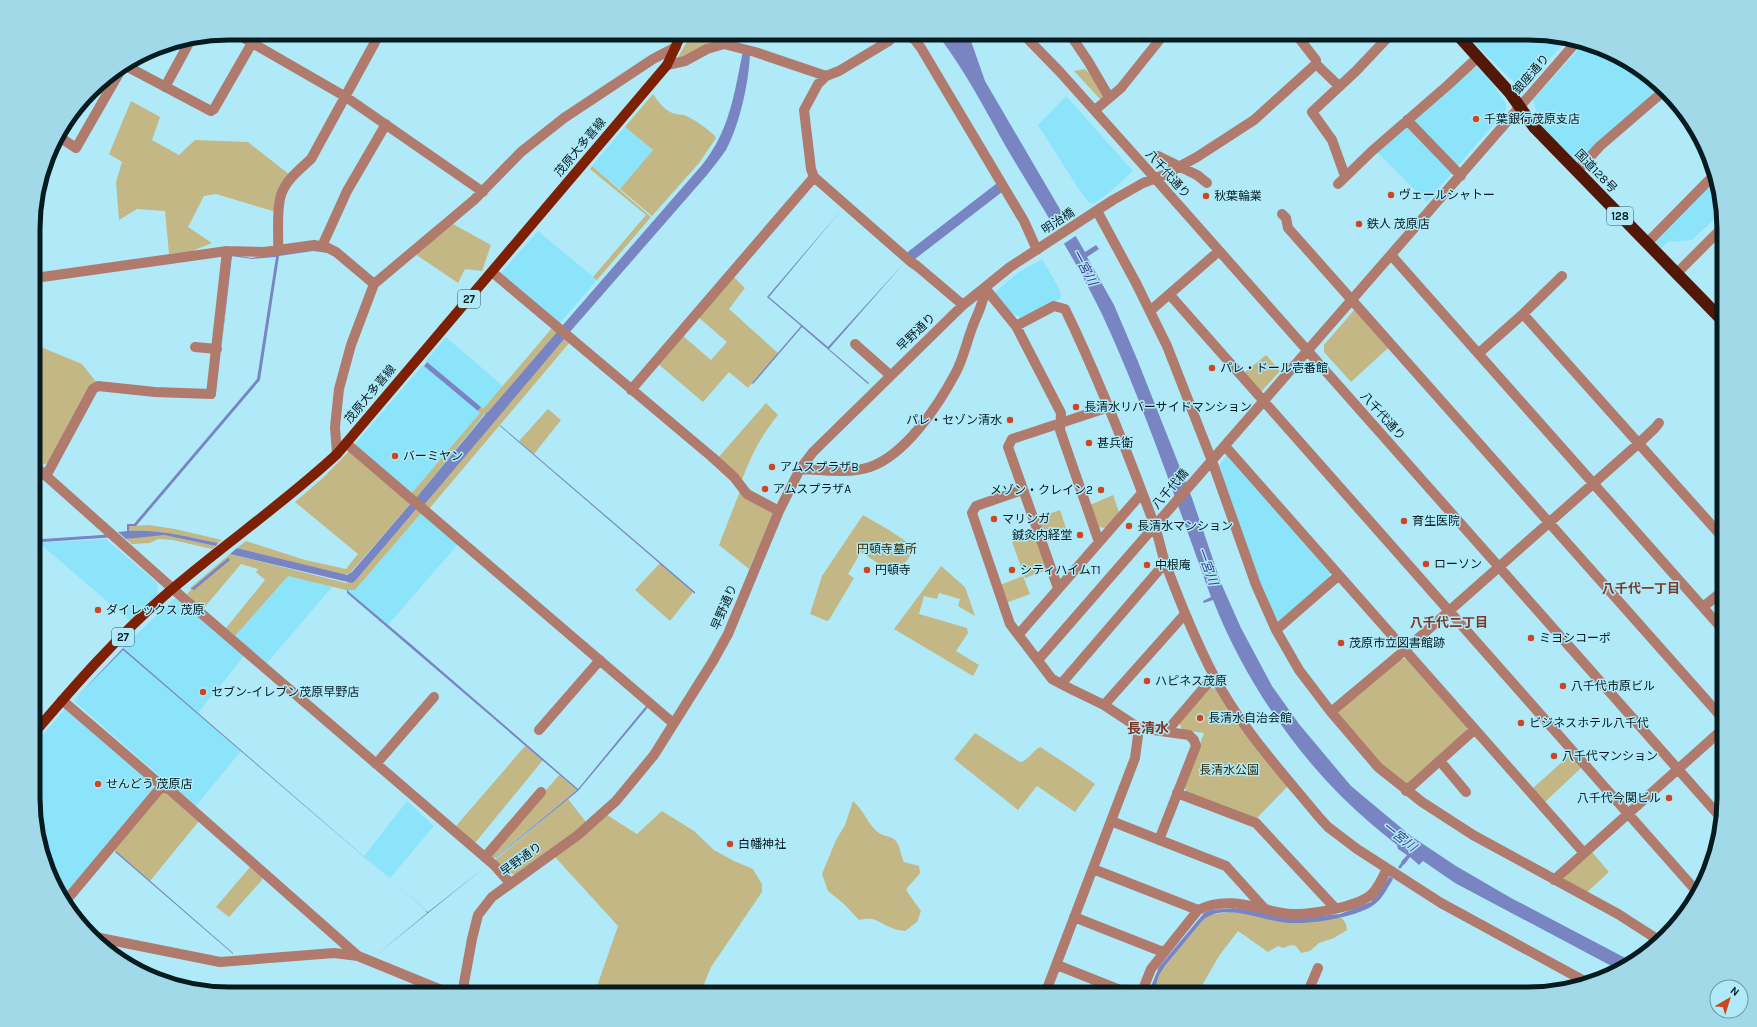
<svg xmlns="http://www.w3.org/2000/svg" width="1757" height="1027" font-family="Karla,'Noto Sans JP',sans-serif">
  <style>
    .built { fill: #8ce4fb }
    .green { fill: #c3b785 }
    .water { fill: #7985c3 }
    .pier { fill: #b0eaf9 }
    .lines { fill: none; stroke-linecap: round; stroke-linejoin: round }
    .stream { stroke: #7985c3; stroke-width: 3 }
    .canal { stroke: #7985c3; stroke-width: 10 }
    .minor { stroke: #b07b6d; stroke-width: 10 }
    .major { stroke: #7d2004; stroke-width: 10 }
    .highway { stroke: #531707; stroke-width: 12 }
    .poi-dot { fill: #ce451f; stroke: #b0eaf9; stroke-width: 1.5 }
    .labels { text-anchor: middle; stroke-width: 3; stroke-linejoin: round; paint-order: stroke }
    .shield { fill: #b0eaf9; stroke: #385961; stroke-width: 1 }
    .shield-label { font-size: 11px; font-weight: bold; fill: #041b20 }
    .street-label { font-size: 12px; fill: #041b20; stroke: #b0eaf9 }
    .poi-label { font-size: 12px; fill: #041b20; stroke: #b0eaf9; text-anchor: start }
    .park-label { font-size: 12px; fill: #322a08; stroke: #b0eaf9 }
    .water-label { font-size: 13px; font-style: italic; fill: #383e8b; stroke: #b0eaf9 }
    .neighbourhood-label { font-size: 13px; font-weight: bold; fill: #7d3827; stroke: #b0eaf9 }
    .quarter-label { font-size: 14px; font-weight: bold; fill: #7d3827; stroke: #b0eaf9 }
    .rim { fill: none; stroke: #041b20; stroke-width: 5 }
  </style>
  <rect width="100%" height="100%" fill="#b0eaf9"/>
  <path class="built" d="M 1465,33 L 1528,33 L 1568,38 L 1524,87 L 1520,88 L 1486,55 Z
    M 1585,42 L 1626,59 L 1663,88 L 1578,164 L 1541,126 L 1533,100 Z
    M 1475,63 L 1492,82 L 1506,104 L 1506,110 L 1427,202 L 1376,151 Z
    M 1066,96 L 1133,171 L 1109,193 L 1093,204 L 1088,202 L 1078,188 L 1038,125 Z
    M 625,127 L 653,150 L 620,189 L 592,166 Z
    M 1716,178 L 1723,211 L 1692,240 L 1668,242 L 1661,249 L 1653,241 Z
    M 538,231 L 597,280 L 559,324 L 500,274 Z
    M 1042,259 L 1060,290 L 1061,298 L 1023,319 L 1007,310 L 993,294 L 1016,274 Z
    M 446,337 L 503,386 L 483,409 L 426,361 Z
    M 423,365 L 486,416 L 417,498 L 354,445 Z
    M 1227,455 L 1330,572 L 1329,579 L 1282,621 L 1275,620 L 1259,585 L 1218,467 Z
    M 423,511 L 459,543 L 388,625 L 348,592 L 348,590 L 354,590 L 358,587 Z
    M 106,539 L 157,583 L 158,595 L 130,621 L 39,543 Z
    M 288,576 L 333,586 L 267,663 L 235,636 Z
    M 175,598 L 244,656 L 198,713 L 122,648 Z
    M 123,650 L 241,751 L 195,807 L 74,701 Z
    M 65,709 L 151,782 L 154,791 L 62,898 L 44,861 L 35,823 L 35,744 Z
    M 407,801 L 434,826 L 390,878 L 364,856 Z"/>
  <path class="green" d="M 692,33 L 733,33 L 731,43 L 677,59 Z
    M 1085,69 L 1093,77 L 1104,96 L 1100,99 L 1074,71 Z
    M 653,94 C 658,102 666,112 676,114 C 680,115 684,114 688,117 C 697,121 706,128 714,135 L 716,138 L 699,163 L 652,216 L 620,189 L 653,150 L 625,127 Z
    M 131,101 L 160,117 L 152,140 L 179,155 L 195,140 L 248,142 L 290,175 L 276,212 L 216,194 L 204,196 L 188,227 L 212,243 L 192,251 L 169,254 L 165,211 L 137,209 L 119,220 L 116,182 L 122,162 L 109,154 Z
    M 592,166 L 651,217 L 597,280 L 593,277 L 646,215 L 590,169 Z
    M 453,224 L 491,245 L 482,271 L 465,269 L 458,283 L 415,254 Z
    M 733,276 L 745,288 L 729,309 L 778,353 L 748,388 L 729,372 L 703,402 L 657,363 L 682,335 L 711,360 L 727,342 L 698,317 Z
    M 1355,309 L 1388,348 L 1351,382 L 1324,352 L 1324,345 Z
    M 552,328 L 557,332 L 487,413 L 486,412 L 416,498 L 411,494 L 480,413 L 478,411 L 481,407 L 483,409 Z
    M 565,338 L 570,342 L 429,509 L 424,505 L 493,421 Z
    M 36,345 L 82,364 L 97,383 L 51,462 L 42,465 L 35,458 L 35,350 Z
    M 1266,355 L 1280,371 L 1261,392 L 1244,373 Z
    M 766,403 L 778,415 C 761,436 750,457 741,483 L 717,459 Z
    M 548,409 L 561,420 L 534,454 L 519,441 Z
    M 349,451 L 412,502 L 350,573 L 345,575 L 237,548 L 246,541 L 305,560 L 346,569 L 358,554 L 295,502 L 324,477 Z
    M 740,491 L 774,511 L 749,569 L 719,545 Z
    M 1113,495 L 1119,512 L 1106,528 L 1097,527 L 1090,505 Z
    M 418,507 L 423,511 L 355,590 L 346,590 L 288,576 L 235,636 L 226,628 L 265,580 L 256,572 L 258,569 L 241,564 L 203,609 L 187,594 L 191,590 L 190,588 L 230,554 L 346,583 L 356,580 Z
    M 1060,510 L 1066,528 L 1043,536 L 1037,518 Z
    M 863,515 L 889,530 L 916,548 L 896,575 L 861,552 L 848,574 L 854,578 L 829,620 L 827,621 L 810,614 L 822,576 Z
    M 148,525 L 175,529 L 222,540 L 218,543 C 187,537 160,529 129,531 L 129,526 Z
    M 1034,534 L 1047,570 L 1025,578 L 1012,542 Z
    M 155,535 L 164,535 L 216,546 L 212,549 L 173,540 L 158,539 L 150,543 L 132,544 L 126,539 Z
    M 660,563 L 693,592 L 670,621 L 635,590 Z
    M 941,566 L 965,587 L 975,616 L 958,606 L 960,599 L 939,593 L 937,599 L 924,596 L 919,614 L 967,628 L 968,633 L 956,651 L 979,665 L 973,676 L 894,629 Z
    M 1023,576 L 1030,594 L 1006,603 L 1000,585 Z
    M 1408,658 L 1467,726 L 1466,734 L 1410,784 L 1401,784 L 1392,777 L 1338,718 L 1338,710 L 1399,659 Z
    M 1209,688 L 1218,689 L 1288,786 L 1256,819 L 1187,793 L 1184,786 L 1204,733 L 1182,730 L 1179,722 Z
    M 975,733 L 1020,762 C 1028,761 1032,751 1040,747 L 1071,767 L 1095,784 L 1075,812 L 1037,786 L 1018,810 L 954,759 Z
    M 525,746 L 543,760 L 475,843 L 456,826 Z
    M 1571,754 L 1582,767 L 1544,803 L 1532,789 Z
    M 559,775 L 577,790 L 493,859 L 490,856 Z
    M 163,792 L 168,793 L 199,821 L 150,881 L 114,850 Z
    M 568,799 L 586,822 L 575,832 L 515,875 L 507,872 L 495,860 Z
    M 853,801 C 864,810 868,825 879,833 C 883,836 890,836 894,839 C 901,845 900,855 904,862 L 919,866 L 920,873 C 916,879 910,883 906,890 L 921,911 L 917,922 L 905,931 C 901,930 896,930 892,928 C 877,922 876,916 859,920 L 844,904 L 828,891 L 822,874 L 836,840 L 845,825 Z
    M 662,811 L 694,831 L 714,850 L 734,861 L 753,869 L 762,884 L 762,892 L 711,967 L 700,994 L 606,994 L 596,989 L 618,926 L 555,857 L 607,815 L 637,834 Z
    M 1592,852 L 1609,872 L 1585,894 L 1564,883 L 1563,877 Z
    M 250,867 L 262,877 L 262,880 L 229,917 L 216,907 Z
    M 1228,912 L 1342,918 L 1346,924 L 1347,930 L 1334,938 L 1319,943 L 1310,951 L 1301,953 L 1296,946 L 1291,945 L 1283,948 L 1278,946 L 1268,952 L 1238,931 L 1219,956 L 1197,994 L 1152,994 L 1159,974 L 1203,919 L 1210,915 Z"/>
  <path class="water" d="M 936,33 L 968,33 L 970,38 L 979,35 L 979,38 L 971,41 L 985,81 L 1085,252 L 1096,245 L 1099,249 L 1087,257 L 1114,305 L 1137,359 L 1192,498 L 1221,583 L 1241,628 L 1272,686 L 1299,724 L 1351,786 L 1411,836 L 1456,866 L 1511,898 L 1633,962 L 1619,970 L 1455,883 L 1423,861 L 1419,865 L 1410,857 L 1404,865 L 1401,862 L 1407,855 L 1398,849 L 1397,845 C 1378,830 1359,814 1342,797 C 1287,742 1241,672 1213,600 L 1204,603 L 1203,601 L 1211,597 C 1179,509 1149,420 1111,334 C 1083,270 1044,211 1009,152 C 986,112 965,69 936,33 Z
    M 743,51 L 750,53 C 749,82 740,124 726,150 C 720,159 713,167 707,175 L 569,333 L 562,326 L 702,165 C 730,130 734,94 743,51 Z
    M 843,208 L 769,297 L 828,347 L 905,262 L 829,349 L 869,383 L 868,384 L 802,327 L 753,384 L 752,383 L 801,326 L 767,297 Z
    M 310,250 L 318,250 L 329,253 L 313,251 L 279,256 L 260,380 L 136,526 L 129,526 L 129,531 C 161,529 188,537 218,543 L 216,546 L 164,535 L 126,539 L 118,532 L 127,531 L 127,524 L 134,524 L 257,379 L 276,257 L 252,259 L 232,256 L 221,351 L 231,254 L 251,258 Z
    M 557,332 L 565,338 L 424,505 L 416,498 L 485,415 L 486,412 L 487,413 Z
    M 427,362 L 481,407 L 478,411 L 424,366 Z
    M 500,425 L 695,592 L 695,594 L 500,426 Z
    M 412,502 L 418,507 L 356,580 L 352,583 L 230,554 L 237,548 L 347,575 L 352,572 Z
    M 228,558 L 230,560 L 194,590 L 191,589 Z
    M 347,589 L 349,592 L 413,646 L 578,789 L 647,705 L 649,706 L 578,791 L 496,858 L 495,858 L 577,790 L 347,593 Z
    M 123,648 L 428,912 L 485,867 L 375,956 L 427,913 L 426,910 L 123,650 L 73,701 Z
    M 116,851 L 233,953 L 233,954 L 115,852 Z
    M 1390,876 L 1393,879 C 1388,887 1383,898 1375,904 C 1358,918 1303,926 1281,922 C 1259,919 1221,902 1202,921 L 1165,966 L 1159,975 L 1153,994 L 1148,994 L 1159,967 L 1204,913 L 1211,910 L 1233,908 L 1300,918 L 1340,914 L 1371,902 Z"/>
  <path class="pier" d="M 1068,220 L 1077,235 L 1062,245 L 1053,230 Z"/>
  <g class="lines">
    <path class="stream" d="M 35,541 L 109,536
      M 1400,867 L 1405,860"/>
    <path class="canal" d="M 912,255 L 999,188"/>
    <path class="minor" d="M 235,33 L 346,97 L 483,192
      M 897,33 L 889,41 L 839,71 L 826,76 L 818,84 L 804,110 L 811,169 L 814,177 L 911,262 L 917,266 L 963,305
      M 903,33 L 915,40 L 921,48 L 1024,221 L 1037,250
      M 1022,33 L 1060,72 L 1145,167 L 1722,819
      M 1069,33 L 1088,61 L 1109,97
      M 1295,33 L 1316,60 L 1316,64 L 1339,86
      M 667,65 L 685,61 L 707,49 L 724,44 L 755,52 L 826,76
      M 126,66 L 211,111 L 214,109 L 252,43
      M 165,87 L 190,41
      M 1095,110 L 1121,88 L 1165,33
      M 1407,120 L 1461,176
      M 58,136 L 76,148 L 122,68
      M 1158,156 L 1197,175 L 1207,183
      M 1577,171 L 1600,146 L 1665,90
      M 1345,176 L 1332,140 L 1312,112 L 1356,71 L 1392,33
      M 1338,184 L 1372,151 L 1448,85 L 1478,57
      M 1097,211 L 1136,283 L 1167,346 L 1212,461 L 1256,585 L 1276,630 L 1299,670 L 1331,712 L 1378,767 L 1422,802 L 1473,835 L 1618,914 L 1660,941
      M 1282,214 L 1286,218 L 1288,228 L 1724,720
      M 1647,243 L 1715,174
      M 322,246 L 347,191 L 386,124
      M 278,251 C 279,235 276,210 281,195 C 286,180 300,169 311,159 L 380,33
      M 1391,255 L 1724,631
      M 492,272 L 712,457 L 734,477 L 747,494 L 779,511
      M 1676,274 L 1724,226
      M 35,278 L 227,251 L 264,252 L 314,245 L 328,248 L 336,252 L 374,284
      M 985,288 L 1016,326 L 1061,413 L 1060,430 L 1099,542
      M 1170,295 L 1699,894
      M 1150,311 L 1219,251
      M 1523,314 L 1724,539
      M 1016,326 L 1054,306 L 1065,309 C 1099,379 1127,451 1154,524 C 1159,537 1161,552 1166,565 C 1180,602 1195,640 1214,676 C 1241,728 1281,771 1318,816 L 1328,827 L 1357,849 L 1441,903 L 1588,983
      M 855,344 L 890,375
      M 195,347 L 217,349
      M 1479,353 L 1523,314 L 1562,276
      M 631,390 L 814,177
      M 346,443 L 673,723
      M 1225,446 L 1584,853
      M 337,454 L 335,427 L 339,389 L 351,345 L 374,284 L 474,200 L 521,152 L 564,118 L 653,59 L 676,47
      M 35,466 L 181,596 L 494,865 L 510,883
      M 800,469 C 822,470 849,474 870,467 C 905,455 938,406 955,374 C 963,360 966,344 972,328 C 977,314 984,304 985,288
      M 46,476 L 93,389 L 98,386 L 155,392 L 211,394 L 227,251
      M 1022,490 L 976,506 L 972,513 L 1010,624 L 1052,679 L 1071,689 L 1104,705 L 1139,728 L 1189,735 L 1194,740 L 1196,746 L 1159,840
      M 1058,588 L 1008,447 L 1012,439 L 1109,407
      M 1703,607 L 1724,590
      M 1276,630 L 1338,576
      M 1019,634 L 1142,493
      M 1038,660 L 1578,40
      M 1061,684 L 1165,563
      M 62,700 L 162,786 L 170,790 L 358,956
      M 1104,705 L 1185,614
      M 1331,712 L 1405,650 L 1638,444 L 1655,428 L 1659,423
      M 539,730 L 600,660
      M 1166,732 L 1214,676
      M 1440,761 L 1466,792
      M 376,764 L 434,697
      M 1406,791 L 1474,730
      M 1177,793 L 1256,823 L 1335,908
      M 1111,821 L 1226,866 L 1264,908
      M 485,857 L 541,792
      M 1093,869 L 1198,910
      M 1554,880 L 1724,728
      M 64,903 L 162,786
      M 1074,917 L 1163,952
      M 90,936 L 220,962 L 334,953 L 358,956 L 451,994
      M 1057,965 L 1130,994
      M 464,994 L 464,983 L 472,939 L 478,915 L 492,897 L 578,835 L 616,801 L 654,755 L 713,661 L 728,634 L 779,511 L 800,469 L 813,452 L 963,305 L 1010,267 L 1113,200 L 1143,183 L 1164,175 L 1197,157 L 1254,120 L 1316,64
      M 1045,994 L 1135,758 L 1139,728
      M 1141,994 L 1151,969 L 1198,910 C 1227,896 1252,907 1282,913 C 1302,917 1351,908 1368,897 C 1377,892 1382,878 1387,869
      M 1307,994 L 1318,968"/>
    <path class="major" d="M 35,732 C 75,685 117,637 164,596 C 220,547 282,505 337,454 L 667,65 L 682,33"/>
    <path class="highway" d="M 1456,33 L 1510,93 L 1534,127 L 1724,322"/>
  </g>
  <g class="poi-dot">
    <circle cx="1476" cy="119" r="4"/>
    <circle cx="1391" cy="195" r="4"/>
    <circle cx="1206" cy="196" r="4"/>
    <circle cx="1359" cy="224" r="4"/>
    <circle cx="1212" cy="368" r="4"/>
    <circle cx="1076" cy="407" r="4"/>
    <circle cx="1010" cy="420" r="4"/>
    <circle cx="1089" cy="443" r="4"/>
    <circle cx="395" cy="456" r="4"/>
    <circle cx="772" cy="467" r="4"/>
    <circle cx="765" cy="489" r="4"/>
    <circle cx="1101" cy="490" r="4"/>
    <circle cx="994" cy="519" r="4"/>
    <circle cx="1404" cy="521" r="4"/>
    <circle cx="1129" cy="526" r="4"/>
    <circle cx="1080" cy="535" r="4"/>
    <circle cx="1426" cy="564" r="4"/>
    <circle cx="1147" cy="565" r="4"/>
    <circle cx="867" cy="570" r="4"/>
    <circle cx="1012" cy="570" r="4"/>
    <circle cx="98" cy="610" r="4"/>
    <circle cx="1531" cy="638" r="4"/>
    <circle cx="1341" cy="643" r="4"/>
    <circle cx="1147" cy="681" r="4"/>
    <circle cx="1563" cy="686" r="4"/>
    <circle cx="203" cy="692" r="4"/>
    <circle cx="1200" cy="718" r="4"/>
    <circle cx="1521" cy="723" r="4"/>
    <circle cx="1554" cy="756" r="4"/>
    <circle cx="98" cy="784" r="4"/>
    <circle cx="1669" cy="798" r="4"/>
    <circle cx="730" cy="844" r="4"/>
  </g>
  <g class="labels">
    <g class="shield">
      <rect x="1607" y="207" width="26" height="18" rx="3"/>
      <rect x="458" y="290" width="22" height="18" rx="3"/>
      <rect x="112" y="628" width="22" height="18" rx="3"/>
    </g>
    <g class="shield-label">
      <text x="1620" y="220">128</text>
      <text x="469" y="303">27</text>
      <text x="123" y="641">27</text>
    </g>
    <g class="street-label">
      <text transform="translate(1531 74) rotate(-49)" y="4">銀座通り</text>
      <text transform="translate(580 147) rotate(-50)" y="4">茂原大多喜線</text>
      <text transform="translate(1596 171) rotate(46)" y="4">国道128号</text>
      <text transform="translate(1168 174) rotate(48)" y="4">八千代通り</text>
      <text transform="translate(1058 221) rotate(-33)" y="4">明治橋</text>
      <text transform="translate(916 332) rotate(-44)" y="4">早野通り</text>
      <text transform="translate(370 394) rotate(-50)" y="4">茂原大多喜線</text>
      <text transform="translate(1383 416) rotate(48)" y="4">八千代通り</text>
      <text transform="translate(1170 489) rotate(-49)" y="4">八千代橋</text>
      <text transform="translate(724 607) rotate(-67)" y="4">早野通り</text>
      <text transform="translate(521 859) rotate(-36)" y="4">早野通り</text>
    </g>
    <g class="poi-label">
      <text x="1484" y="123">千葉銀行茂原支店</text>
      <text x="1399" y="199">ヴェールシャトー</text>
      <text x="1214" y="200">秋葉輪業</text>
      <text x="1367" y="228">鉄人 茂原店</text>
      <text x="1220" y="372">パレ・ドール壱番館</text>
      <text x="1084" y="411">長清水リバーサイドマンション</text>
      <text x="1002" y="424" text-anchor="end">パレ・セゾン清水</text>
      <text x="1097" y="447">甚兵衛</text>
      <text x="403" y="460">バーミヤン</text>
      <text x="780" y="471">アムスプラザB</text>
      <text x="773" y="493">アムスプラザA</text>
      <text x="1093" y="494" text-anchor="end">メゾン・クレイン2</text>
      <text x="1002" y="523">マリンガ</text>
      <text x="1412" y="525">育生医院</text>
      <text x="1137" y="530">長清水マンション</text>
      <text x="1072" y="539" text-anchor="end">鍼灸内経堂</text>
      <text x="1434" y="568">ローソン</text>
      <text x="1155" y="569">中根庵</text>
      <text x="875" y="574">円頓寺</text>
      <text x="1020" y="574">シティハイムT1</text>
      <text x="106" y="614">ダイレックス 茂原</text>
      <text x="1539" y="642">ミヨシコーポ</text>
      <text x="1349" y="647">茂原市立図書館跡</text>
      <text x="1155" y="685">ハピネス茂原</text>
      <text x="1571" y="690">八千代市原ビル</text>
      <text x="211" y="696">セブン-イレブン茂原早野店</text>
      <text x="1208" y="722">長清水自治会館</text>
      <text x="1529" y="727">ビジネスホテル八千代</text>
      <text x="1562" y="760">八千代マンション</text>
      <text x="106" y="788">せんどう 茂原店</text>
      <text x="1661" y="802" text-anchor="end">八千代今関ビル</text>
      <text x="738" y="848">白幡神社</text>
    </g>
    <g class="park-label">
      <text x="887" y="553">円頓寺墓所</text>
      <text x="1229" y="774">長清水公園</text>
    </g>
    <g class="water-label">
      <text transform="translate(1085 267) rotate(62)" y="5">一宮川</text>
      <text transform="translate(1208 566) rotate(70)" y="5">一宮川</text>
      <text transform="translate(1400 836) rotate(38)" y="5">一宮川</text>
    </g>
    <g class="neighbourhood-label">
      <text x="1641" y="593">八千代一丁目</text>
      <text x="1449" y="627">八千代二丁目</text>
    </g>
    <g class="quarter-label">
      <text x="1148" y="733">長清水</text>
    </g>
  </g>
  <path d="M0 0H1757V1027H0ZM229 40H1528A189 189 0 0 1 1717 229V798A189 189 0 0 1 1528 987H229A189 189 0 0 1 40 798V229A189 189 0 0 1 229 40Z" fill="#a2d9e8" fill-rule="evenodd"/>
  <path class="rim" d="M229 40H1528A189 189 0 0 1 1717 229V798A189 189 0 0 1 1528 987H229A189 189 0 0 1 40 798V229A189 189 0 0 1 229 40Z"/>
  <g transform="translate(1729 999) rotate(38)"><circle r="19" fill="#b0eaf9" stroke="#6b97a2"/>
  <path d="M0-3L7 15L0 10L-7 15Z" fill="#ce451f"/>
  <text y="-6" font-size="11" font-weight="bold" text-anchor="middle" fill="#041b20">N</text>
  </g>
</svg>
